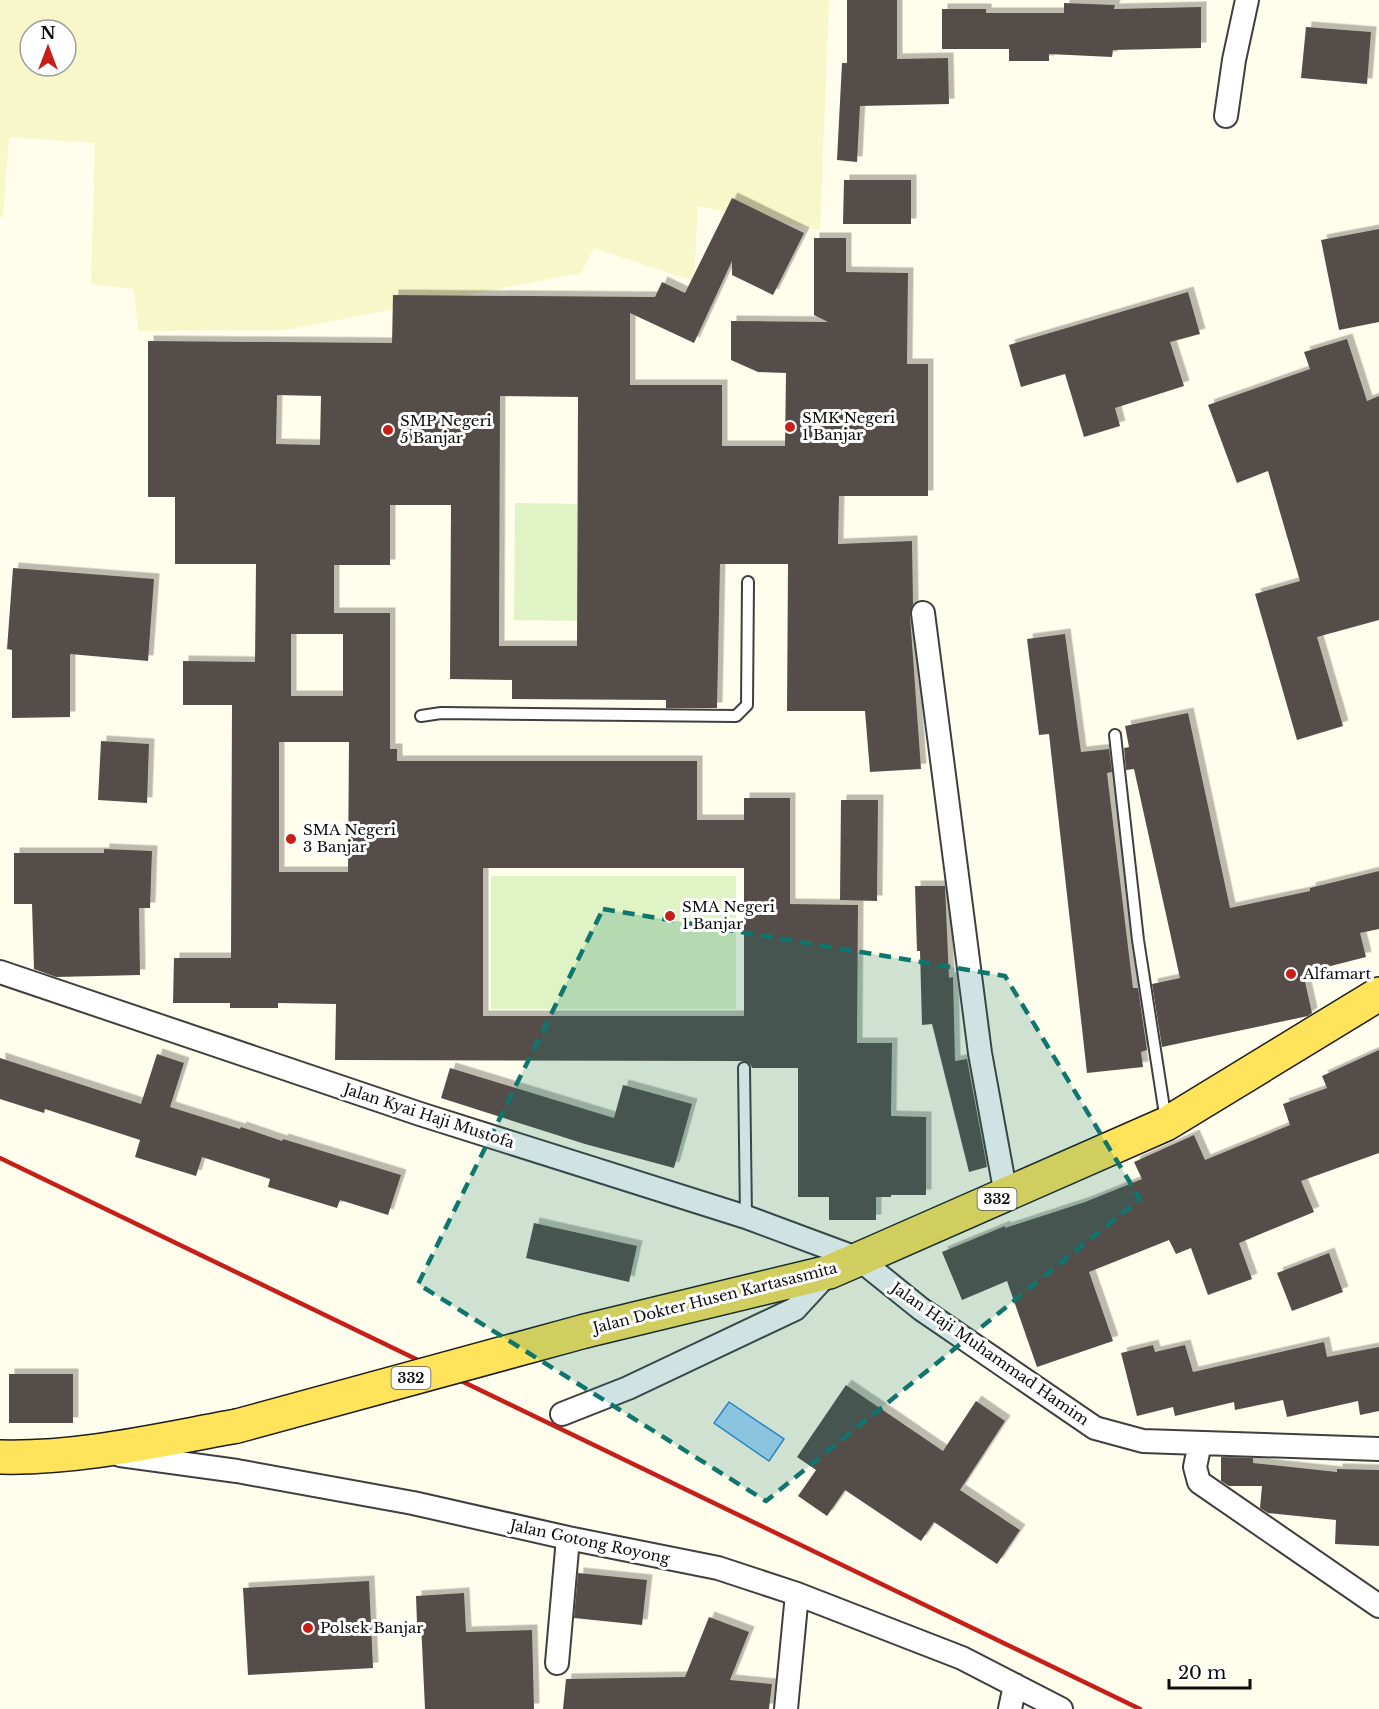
<svg xmlns="http://www.w3.org/2000/svg" width="1379" height="1709" font-family="'Libre Baskerville',serif">
  <style>
    .farmland { fill: #f7f7c9; fill-rule: evenodd }
    .pitch { fill: #dff3c4 }
    .water { fill: #abd7fb; stroke: #2c86d8; stroke-width: 1.5 }
    .building { fill: #554e48; fill-rule: evenodd; filter: url(#shadow) }
    .lines { fill: none; stroke-linecap: round; stroke-linejoin: round }
    .lane-casing { stroke: #3f3f3f; stroke-width: 14 }
    .street-casing { stroke: #3f3f3f; stroke-width: 26 }
    .primary-casing { stroke: #1d1d1d; stroke-width: 36 }
    .lane { stroke: #fff; stroke-width: 10 }
    .street { stroke: #fff; stroke-width: 22 }
    .primary { stroke: #ffe45b; stroke-width: 33 }
    .rail { stroke: #c61f1a; stroke-width: 4.5 }
    .primary-bridge-casing { stroke: #1d1d1d; stroke-width: 36; stroke-linecap: butt }
    .primary-bridge { stroke: #ffe45b; stroke-width: 33 }
    .marked { fill: #0f766e; fill-opacity: 0.2; stroke: #0f766e; stroke-width: 4.5; stroke-dasharray: 12 8; stroke-linejoin: round }
    .poi-dot { fill: #c61f1a; stroke: #fff; stroke-width: 2 }
    .labels { text-anchor: middle; stroke-width: 6; stroke-linejoin: round; paint-order: stroke }
    .shield { fill: #fff; stroke: #555; stroke-width: 1.5 }
    .shield-label { font-size: 14px; font-weight: bold; fill: #0c0c0c }
    .poi-label { font-size: 15px; fill: #0c0c0c; stroke: #fff; text-anchor: start }
    .street-label { font-size: 15px; fill: #0c0c0c; stroke: #fff }
  </style>
  <defs>
    <filter id="shadow"><feDropShadow dx="5.5" dy="-5.5" stdDeviation="0" flood-color="#0004"/></filter>
  </defs>
  <rect width="100%" height="100%" fill="#fffdeb"/>
  <path class="farmland" d="M 0,0 L 829,0 L 820,230 L 698,206 L 694,281 L 594,248 L 581,273 L 286,330 L 138,331 L 134,289 L 91,284 L 95,143 L 9,137 L 3,217 L 0,217 ZM 30,30 L 66,30 L 66,66 L 30,66 Z"/>
  <path class="pitch" d="M 515,503 L 577,504 L 577,621 L 514,620 Z
    M 491,876 L 736,876 L 736,1009 L 491,1009 Z"/>
  <path class="water" d="M 729,1402 L 784,1439 L 769,1461 L 714,1423 Z"/>
  <path class="building" d="M 847,0 L 897,0 L 897,59 L 948,58 L 949,104 L 860,106 L 857,162 L 837,160 L 842,63 L 847,63 Z
    M 1064,3 L 1115,5 L 1114,9 L 1201,7 L 1201,48 L 1113,50 L 1112,57 L 1049,54 L 1049,61 L 1009,61 L 1009,49 L 942,49 L 942,9 L 986,9 L 986,13 L 1064,13 Z
    M 1306,27 L 1371,32 L 1367,84 L 1301,78 Z
    M 844,180 L 911,180 L 911,224 L 843,224 Z
    M 732,198 L 804,233 L 773,295 L 732,275 L 732,261 L 694,343 L 630,313 L 630,385 L 722,385 L 722,446 L 785,446 L 786,373 L 758,372 L 731,360 L 731,321 L 828,322 L 814,315 L 814,238 L 846,238 L 846,272 L 908,273 L 907,364 L 928,364 L 928,496 L 839,496 L 838,544 L 912,541 L 913,604 L 910,615 L 921,769 L 870,772 L 865,711 L 787,711 L 788,564 L 720,564 L 717,708 L 666,708 L 666,700 L 512,699 L 512,680 L 450,679 L 451,505 L 390,505 L 390,565 L 334,565 L 334,613 L 390,613 L 390,749 L 397,749 L 397,761 L 697,761 L 697,820 L 744,820 L 744,798 L 790,798 L 790,904 L 858,905 L 857,1043 L 892,1043 L 891,1116 L 926,1117 L 926,1195 L 891,1195 L 891,1197 L 876,1197 L 876,1220 L 829,1220 L 829,1197 L 798,1197 L 798,1068 L 752,1068 L 750,1064 L 744,1061 L 335,1060 L 336,1004 L 278,1003 L 278,1008 L 230,1008 L 230,1003 L 173,1003 L 174,958 L 231,958 L 232,705 L 183,705 L 183,661 L 255,662 L 256,564 L 175,564 L 175,497 L 148,497 L 148,341 L 392,343 L 393,295 L 655,297 L 662,282 L 685,293 ZM 277,395 L 321,396 L 320,445 L 276,444 ZM 500,396 L 578,397 L 577,646 L 499,646 ZM 291,634 L 343,634 L 343,696 L 291,696 ZM 279,742 L 349,742 L 348,872 L 279,872 ZM 483,868 L 744,868 L 744,1016 L 483,1016 Z
    M 1379,229 L 1379,322 L 1339,330 L 1321,240 Z
    M 1188,292 L 1200,334 L 1170,342 L 1184,386 L 1115,408 L 1120,426 L 1084,437 L 1065,374 L 1021,387 L 1009,345 Z
    M 1347,339 L 1367,401 L 1379,396 L 1379,620 L 1317,637 L 1343,726 L 1297,740 L 1255,594 L 1300,581 L 1268,471 L 1237,483 L 1208,405 L 1310,369 L 1304,352 Z
    M 13,568 L 154,579 L 148,661 L 70,654 L 70,717 L 12,718 L 12,650 L 7,649 Z
    M 1065,634 L 1081,752 L 1109,749 L 1112,772 L 1107,773 L 1133,988 L 1138,988 L 1147,1050 L 1141,1052 L 1143,1067 L 1087,1073 L 1049,734 L 1039,735 L 1027,639 Z
    M 1188,713 L 1230,908 L 1310,891 L 1310,888 L 1379,871 L 1379,929 L 1360,933 L 1366,957 L 1303,973 L 1312,1013 L 1308,1016 L 1162,1047 L 1152,984 L 1180,978 L 1134,769 L 1126,770 L 1124,748 L 1129,747 L 1125,726 Z
    M 101,741 L 149,744 L 147,803 L 98,800 Z
    M 841,800 L 878,800 L 877,901 L 840,900 Z
    M 104,849 L 152,851 L 150,908 L 139,908 L 140,975 L 56,977 L 34,969 L 32,904 L 14,904 L 14,853 L 104,853 Z
    M 915,886 L 945,886 L 949,978 L 953,977 L 955,1061 L 967,1059 L 987,1167 L 969,1172 L 932,1024 L 922,1025 L 920,951 L 917,951 Z
    M 1379,1050 L 1379,1153 L 1301,1181 L 1314,1212 L 1239,1243 L 1252,1279 L 1208,1295 L 1191,1248 L 1176,1254 L 1169,1240 L 1089,1272 L 1113,1341 L 1037,1367 L 1007,1281 L 962,1300 L 942,1252 L 1005,1226 L 1005,1228 L 1085,1202 L 1142,1179 L 1134,1162 L 1194,1135 L 1205,1160 L 1290,1125 L 1283,1104 L 1327,1088 L 1322,1076 Z
    M 157,1054 L 184,1063 L 170,1107 L 240,1129 L 241,1127 L 282,1141 L 283,1139 L 401,1175 L 388,1215 L 340,1200 L 337,1208 L 268,1187 L 270,1179 L 202,1157 L 196,1176 L 135,1157 L 140,1140 L 45,1109 L 44,1113 L 0,1099 L 0,1058 L 141,1104 Z
    M 450,1068 L 614,1118 L 623,1085 L 692,1104 L 674,1168 L 585,1144 L 441,1098 Z
    M 534,1223 L 637,1246 L 629,1282 L 526,1258 Z
    M 1329,1253 L 1343,1292 L 1292,1311 L 1277,1273 Z
    M 1324,1342 L 1327,1357 L 1379,1347 L 1379,1411 L 1360,1415 L 1358,1401 L 1287,1417 L 1283,1400 L 1235,1410 L 1234,1402 L 1175,1416 L 1173,1407 L 1137,1416 L 1121,1353 L 1153,1345 L 1155,1352 L 1185,1345 L 1193,1372 Z
    M 9,1374 L 73,1374 L 73,1423 L 9,1423 Z
    M 846,1385 L 943,1451 L 976,1401 L 1005,1421 L 960,1490 L 1020,1530 L 997,1564 L 934,1522 L 921,1541 L 845,1490 L 827,1516 L 798,1496 L 816,1470 L 797,1457 Z
    M 1221,1457 L 1253,1458 L 1253,1463 L 1337,1472 L 1337,1469 L 1379,1470 L 1379,1546 L 1335,1544 L 1336,1520 L 1268,1513 L 1260,1508 L 1262,1486 L 1229,1486 L 1221,1481 Z
    M 578,1573 L 647,1580 L 642,1625 L 574,1618 Z
    M 369,1581 L 373,1668 L 248,1675 L 243,1588 Z
    M 464,1593 L 466,1632 L 532,1630 L 534,1709 L 425,1709 L 421,1623 L 417,1623 L 416,1596 Z
    M 709,1617 L 749,1632 L 730,1680 L 772,1684 L 769,1709 L 563,1709 L 566,1679 L 685,1677 Z"/>
  <g class="lines">
    <g class="lane-casing">
      <path id="lane" d="M 421,716 L 441,713 L 736,716 L 747,705 L 748,582
        M 1115,735 L 1138,940 L 1166,1121
        M 744,1068 L 746,1217"/>
    </g>
    <g class="street-casing">
      <path id="street" d="M 1226,116 L 1234,60 L 1247,0
        M 923,613 L 980,1053 L 1006,1195
        M 0,972 L 420,1114 L 746,1217 L 859,1259 L 921,1309 L 1095,1428 L 1143,1441 L 1379,1449
        M 562,1414 L 628,1388 L 795,1309 L 829,1272
        M 1200,1443 L 1195,1467 L 1199,1482 L 1379,1606
        M 120,1455 L 237,1471 L 413,1503 L 568,1538 L 718,1568 L 797,1594 L 962,1658 L 1061,1709
        M 557,1663 L 568,1538
        M 786,1709 L 797,1594
        M 1010,1709 L 1015,1685"/>
    </g>
    <g class="primary-casing">
      <path id="primary" d="M 585,1331 L 829,1272 L 859,1259 L 1166,1124 L 1379,994
        M 0,1457 C 80,1459 159,1440 237,1426"/>
    </g>
    <use href="#lane" class="lane"/>
    <use href="#street" class="street"/>
    <use href="#primary" class="primary"/>
    <path class="rail" d="M 0,1158 L 1140,1709"/>
    <g class="primary-bridge-casing">
      <path id="primary-bridge" d="M 237,1426 L 585,1331"/>
    </g>
    <use href="#primary-bridge" class="primary-bridge"/>
  </g>
  <path class="marked" d="M 603,909 L 1005,976 L 1140,1199 L 766,1501 L 418,1284 Z"/>
  <g class="poi-dot">
    <circle cx="790" cy="427" r="6"/>
    <circle cx="388" cy="430" r="6"/>
    <circle cx="291" cy="839" r="6"/>
    <circle cx="670" cy="916" r="6"/>
    <circle cx="1291" cy="974" r="6"/>
    <circle cx="308" cy="1628" r="6"/>
  </g>
  <g class="labels">
    <g class="shield">
      <rect x="977.5" y="1188" width="39" height="22" rx="4.5"/>
      <rect x="391.5" y="1367" width="39" height="22" rx="4.5"/>
    </g>
    <g class="shield-label">
      <text x="997" y="1204">332</text>
      <text x="411" y="1383">332</text>
    </g>
    <g class="poi-label">
      <text x="802" y="423">SMK Negeri<tspan x="802" dy="17">1 Banjar</tspan></text>
      <text x="400" y="426">SMP Negeri<tspan x="400" dy="17">5 Banjar</tspan></text>
      <text x="303" y="835">SMA Negeri<tspan x="303" dy="17">3 Banjar</tspan></text>
      <text x="682" y="912">SMA Negeri<tspan x="682" dy="17">1 Banjar</tspan></text>
      <text x="1303" y="979">Alfamart</text>
      <text x="320" y="1633">Polsek Banjar</text>
    </g>
    <g class="street-label">
      <text transform="translate(429 1116) rotate(18)" y="5">Jalan Kyai Haji Mustofa</text>
      <text transform="translate(715 1298) rotate(-14)" y="5">Jalan Dokter Husen Kartasasmita</text>
      <text transform="translate(990 1354) rotate(35)" y="5">Jalan Haji Muhammad Hamim</text>
      <text transform="translate(590 1542) rotate(12)" y="5">Jalan Gotong Royong</text>
    </g>
  </g>
  <g transform="translate(48 48)"><circle r="28" fill="#ffffff" stroke="#9e9e9e" stroke-width="1.5"/>
  <path d="M0-4.5L10 22L0 15L-10 22Z" fill="#c61f1a"/>
  <text y="-9" font-size="16" font-weight="bold" text-anchor="middle" fill="#0c0c0c">N</text>
  </g>
  <path d="M1169 1679v9h81v-9" fill="none" stroke="#0c0c0c" stroke-width="3"/>
  <text x="1178" y="1679" font-size="18" fill="#0c0c0c" stroke="#ffffff" stroke-width="4.5" paint-order="stroke">20 m</text>
</svg>
